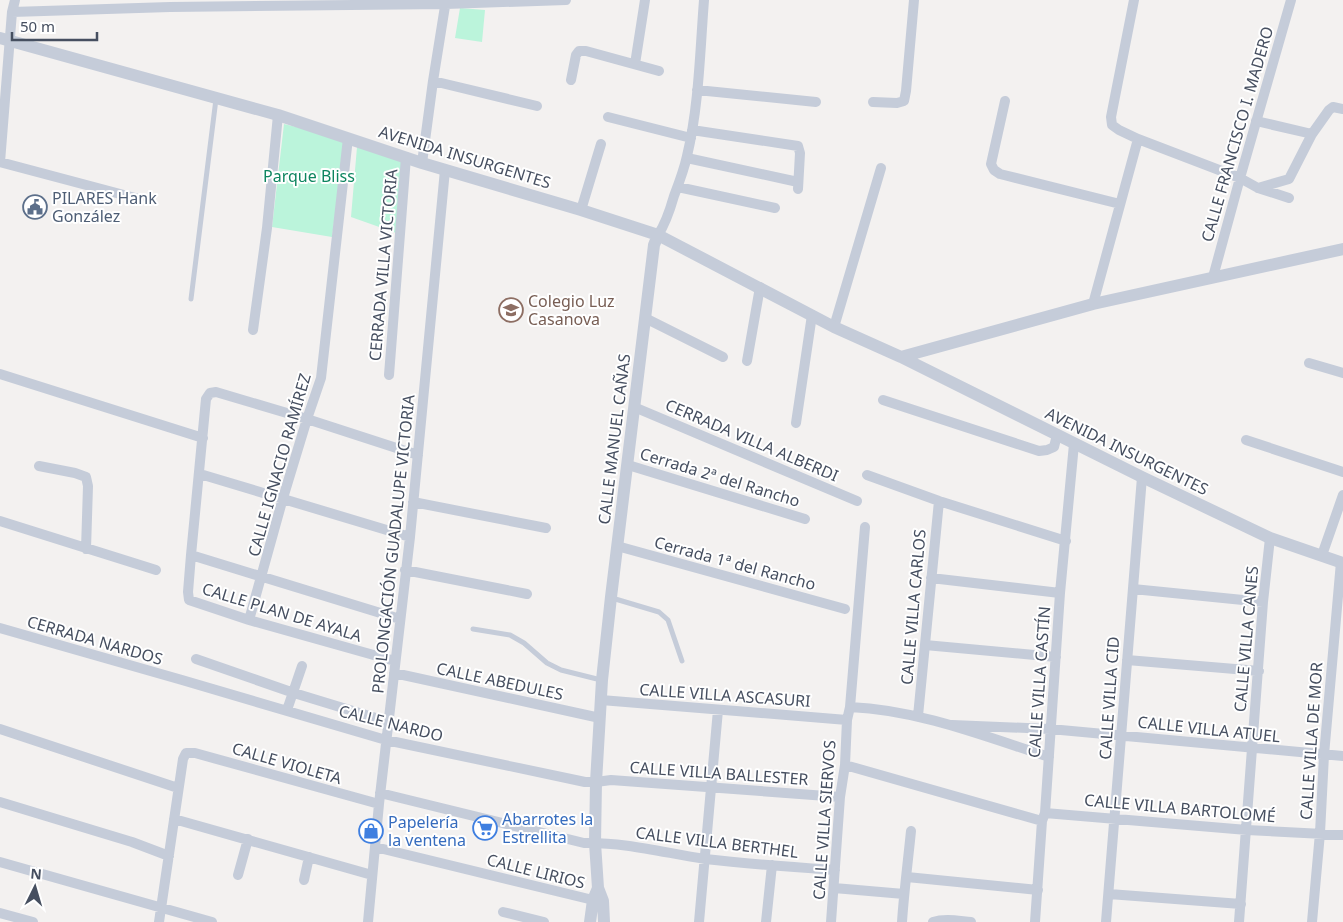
<svg xmlns="http://www.w3.org/2000/svg" width="1343" height="922" font-family="'Noto Sans',sans-serif">
  <style>
    .green { fill: #bbf4db }
    .lines { fill: none; stroke-linecap: round; stroke-linejoin: round }
    .service { stroke: #c5ccd9; stroke-width: 5 }
    .minor { stroke: #c5ccd9; stroke-width: 10 }
    .tertiary { stroke: #c5ccd9; stroke-width: 12 }
    .labels { text-anchor: middle; stroke-width: 4; stroke-linejoin: round; paint-order: stroke }
    .street-label { font-size: 16px; fill: #464f60; stroke: #fff }
    .park-label { font-size: 16px; fill: #0d855f; stroke: #fff }
    .service-label { font-size: 16px; fill: #4e5e75; stroke: #fff; text-anchor: start }
    .education-label { font-size: 16px; fill: #785e54; stroke: #fff; text-anchor: start }
    .shop-label { font-size: 16px; fill: #366cbe; stroke: #fff; text-anchor: start }
  </style>
  <rect width="100%" height="100%" fill="#f3f1f0"/>
  <path class="green" d="M 460,8 L 485,10 L 482,42 L 455,38 Z
    M 284,124 L 345,139 L 332,237 L 272,227 Z
    M 357,147 L 408,161 L 399,234 L 351,217 Z"/>
  <g class="lines">
    <path class="service" d="M 191,299 L 216,99
      M 612,598 L 659,612 L 668,620 L 682,661
      M 473,629 L 510,635 L 524,643 L 547,663 L 561,670 L 601,680"/>
    <path class="minor" d="M 12,12 L 170,7 L 446,4 L 566,0
      M 635,64 L 645,0
      M 571,80 L 576,55 L 579,51 L 586,51 L 659,71
      M 433,81 L 537,106
      M 697,90 L 816,102
      M 1005,101 L 991,164 L 994,170 L 1000,174 L 1120,204
      M 873,102 L 897,103 L 904,101 L 906,91 L 914,0
      M 608,117 L 691,138
      M 1256,121 L 1312,134 L 1329,110 L 1333,107 L 1343,109
      M 692,130 L 798,146 L 800,153 L 798,189
      M 1138,139 L 1240,178 L 1258,188 L 1289,198
      M 687,158 L 798,182
      M 0,162 L 12,12 L 15,0
      M 0,162 L 139,199
      M 422,163 L 433,81 L 446,0
      M 678,187 L 775,208
      M 1258,188 L 1289,179 L 1312,134
      M 581,210 L 601,144
      M 658,235 C 666,223 670,210 674,196 C 679,183 684,170 687,156 C 699,106 700,51 704,0
      M 1213,277 L 1240,178 L 1291,0
      M 1093,304 L 1138,139 L 1119,130 L 1112,125 L 1111,117 L 1134,0
      M 645,318 L 723,357
      M 834,327 L 881,168
      M 253,330 L 267,228 L 278,115
      M 747,361 L 760,287
      M 1309,363 L 1343,373
      M 0,374 L 203,438
      M 389,375 L 406,157
      M 883,400 L 1039,451 L 1047,450 L 1054,447 L 1057,435
      M 634,407 L 857,501
      M 796,423 L 812,315
      M 1246,440 L 1343,472
      M 628,465 L 805,519
      M 39,466 L 75,473 L 86,477 L 88,486 L 86,549
      M 200,474 L 410,537
      M 867,475 L 939,501 L 1066,541
      M 413,502 L 546,528
      M 0,521 L 156,570
      M 617,546 L 845,609
      M 191,555 L 400,619
      M 1322,555 L 1343,495
      M 405,570 L 527,594
      M 931,578 L 1060,593
      M 1133,589 L 1263,602
      M 249,620 L 283,498 L 307,419 L 321,378 L 348,138
      M 0,628 L 182,680 L 386,740 L 585,782 L 596,782 L 611,780 L 840,797
      M 925,645 L 1056,657
      M 196,659 L 294,693 L 389,722
      M 1127,660 L 1259,671
      M 395,661 L 249,620 L 189,600 L 188,592 L 191,555 L 206,399 L 210,393 L 216,392 L 307,419 L 418,455
      M 394,673 L 600,718
      M 601,700 L 847,720
      M 850,707 C 919,710 984,736 1049,757
      M 287,710 L 302,666
      M 918,716 L 939,501
      M 952,725 L 1050,729 L 1343,756
      M 0,729 L 178,788
      M 845,765 L 1042,821
      M 380,793 L 584,843 C 625,842 665,853 705,859 C 748,864 792,867 835,870
      M 0,802 L 132,842 L 169,856
      M 1045,813 L 1247,830 L 1343,835
      M 174,819 L 372,875
      M 375,847 L 593,900 L 600,901
      M 0,862 L 212,922
      M 238,875 L 248,839
      M 907,877 L 1038,890
      M 304,880 L 309,857
      M 834,888 L 904,894
      M 1109,894 L 1241,904
      M 503,912 L 544,922
      M 0,913 L 33,922
      M 159,922 L 183,759 L 186,753 L 195,753 L 379,804
      M 368,922 L 379,804 L 410,537 L 445,170
      M 699,922 L 718,710
      M 766,922 L 772,865
      M 831,922 L 840,797 L 845,765 L 847,720 L 850,707 L 865,527
      M 902,922 C 904,892 908,861 911,831
      M 933,922 C 945,918 959,921 971,922
      M 1035,922 L 1042,821 L 1045,813 L 1060,593 L 1074,444
      M 1106,922 L 1142,477
      M 1239,922 L 1263,602 L 1270,538
      M 1312,922 L 1320,833 L 1324,755 L 1341,562"/>
    <path class="tertiary" d="M 0,38 L 278,115 L 422,163 L 581,210 L 658,235 L 834,327 L 901,357 L 1142,477 L 1270,538 L 1343,563
      M 901,357 L 1093,304 L 1343,249
      M 590,922 L 593,900 L 598,888
      M 604,922 L 603,901 L 598,888 L 595,843 L 596,782 L 602,680 L 611,597 L 654,245 L 658,235"/>
  </g>
  <defs>
    <g id="civic-ring" transform="scale(1.25)"><circle r="9.5" fill="#fff" stroke="#5c6f8a" stroke-width="1.5"/><path d="M-.6-6.5H3V-4.5H.6V-3L4-1V1h2V6H-6V1h2V-1L-.6-3ZM-1.2 2.5V6h2.4V2.5Z" fill="#5c6f8a"/></g>
    <g id="school-ring" transform="scale(1.25)"><circle r="9.5" fill="#fff" stroke="#8d6e63" stroke-width="1.5"/><path d="M0-5L7-2L0 1L-7-2ZM-4 1L0 2.5L4 1V4Q0 6-4 4Z" fill="#8d6e63"/></g>
    <g id="supermarket-ring" transform="scale(1.25)"><circle r="9.5" fill="#fff" stroke="#3f7fe0" stroke-width="1.5"/><path d="M-6-5.5h2.5l.6 2H6L4.5 2H-2.5L-4.4-4H-6ZM-1.5 3.2a1.3 1.3 0 1 0 .1 0ZM3 3.2a1.3 1.3 0 1 0 .1 0Z" fill="#3f7fe0"/></g>
    <g id="shop-ring" transform="scale(1.25)"><circle r="9.5" fill="#fff" stroke="#3f7fe0" stroke-width="1.5"/><path d="M-5-2.5h2.3a2.7 3.5 0 0 1 5.4 0H5L5.5 6h-11ZM-1.5-2.5h3a1.5 2.3 0 0 0-3 0Z" fill="#3f7fe0"/></g>
  </defs>
  <g fill-rule="evenodd">
    <use href="#civic-ring" x="35" y="207"/>
    <use href="#school-ring" x="511" y="310"/>
    <use href="#supermarket-ring" x="485" y="828"/>
    <use href="#shop-ring" x="371" y="831"/>
  </g>
  <g class="labels">
    <g class="street-label">
      <text transform="translate(1237 134) rotate(-74)" y="6">CALLE FRANCISCO I. MADERO</text>
      <text transform="translate(465 157) rotate(17)" y="6">AVENIDA INSURGENTES</text>
      <text transform="translate(383 265) rotate(-85)" y="6">CERRADA VILLA VICTORIA</text>
      <text transform="translate(614 439) rotate(-83)" y="6">CALLE MANUEL CAÑAS</text>
      <text transform="translate(752 440) rotate(23)" y="6">CERRADA VILLA ALBERDI</text>
      <text transform="translate(1127 451) rotate(26)" y="6">AVENIDA INSURGENTES</text>
      <text transform="translate(279 465) rotate(-74)" y="6">CALLE IGNACIO RAMÍREZ</text>
      <text transform="translate(720 477) rotate(17)" y="6">Cerrada 2ª del Rancho</text>
      <text transform="translate(393 544) rotate(-84)" y="6">PROLONGACIÓN GUADALUPE VICTORIA</text>
      <text transform="translate(735 563) rotate(15)" y="6">Cerrada 1ª del Rancho</text>
      <text transform="translate(913 607) rotate(-85)" y="6">CALLE VILLA CARLOS</text>
      <text transform="translate(282 612) rotate(17)" y="6">CALLE PLAN DE AYALA</text>
      <text transform="translate(1246 639) rotate(-85)" y="6">CALLE VILLA CANES</text>
      <text transform="translate(95 640) rotate(16)" y="6">CERRADA NARDOS</text>
      <text transform="translate(500 681) rotate(12)" y="6">CALLE ABEDULES</text>
      <text transform="translate(1039 682) rotate(-86)" y="6">CALLE VILLA CASTÍN</text>
      <text transform="translate(725 695) rotate(4)" y="6">CALLE VILLA ASCASURI</text>
      <text transform="translate(1109 698) rotate(-86)" y="6">CALLE VILLA CID</text>
      <text transform="translate(391 723) rotate(14)" y="6">CALLE NARDO</text>
      <text transform="translate(1209 729) rotate(6)" y="6">CALLE VILLA ATUEL</text>
      <text transform="translate(1311 741) rotate(-86)" y="6">CALLE VILLA DE MOR</text>
      <text transform="translate(287 763) rotate(16)" y="6">CALLE VIOLETA</text>
      <text transform="translate(719 773) rotate(4)" y="6">CALLE VILLA BALLESTER</text>
      <text transform="translate(1180 808) rotate(5)" y="6">CALLE VILLA BARTOLOMÉ</text>
      <text transform="translate(824 820) rotate(-86)" y="6">CALLE VILLA SIERVOS</text>
      <text transform="translate(717 842) rotate(7)" y="6">CALLE VILLA BERTHEL</text>
      <text transform="translate(536 871) rotate(14)" y="6">CALLE LIRIOS</text>
    </g>
    <g class="park-label">
      <text x="309" y="182">Parque Bliss</text>
    </g>
    <g class="service-label">
      <text x="52" y="204">PILARES Hank<tspan x="52" dy="18">González</tspan></text>
    </g>
    <g class="education-label">
      <text x="528" y="307">Colegio Luz<tspan x="528" dy="18">Casanova</tspan></text>
    </g>
    <g class="shop-label">
      <text x="502" y="825">Abarrotes la<tspan x="502" dy="18">Estrellita</tspan></text>
      <text x="388" y="828">Papelería<tspan x="388" dy="18">la ventena</tspan></text>
    </g>
  </g>
  <g transform="translate(35 887) rotate(5)" stroke="#ffffff" stroke-width="4" paint-order="stroke">
  <path d="M0-4L9 19L0 12L-9 19Z" fill="#464f60"/>
  <text y="-8" font-size="14" font-weight="bold" text-anchor="middle" fill="#464f60">N</text>
  </g>
  <path d="M12 32v8h85v-8" fill="none" stroke="#464f60" stroke-width="2.5"/>
  <text x="20" y="32" font-size="15" fill="#464f60" stroke="#ffffff" stroke-width="4" paint-order="stroke">50 m</text>
</svg>
